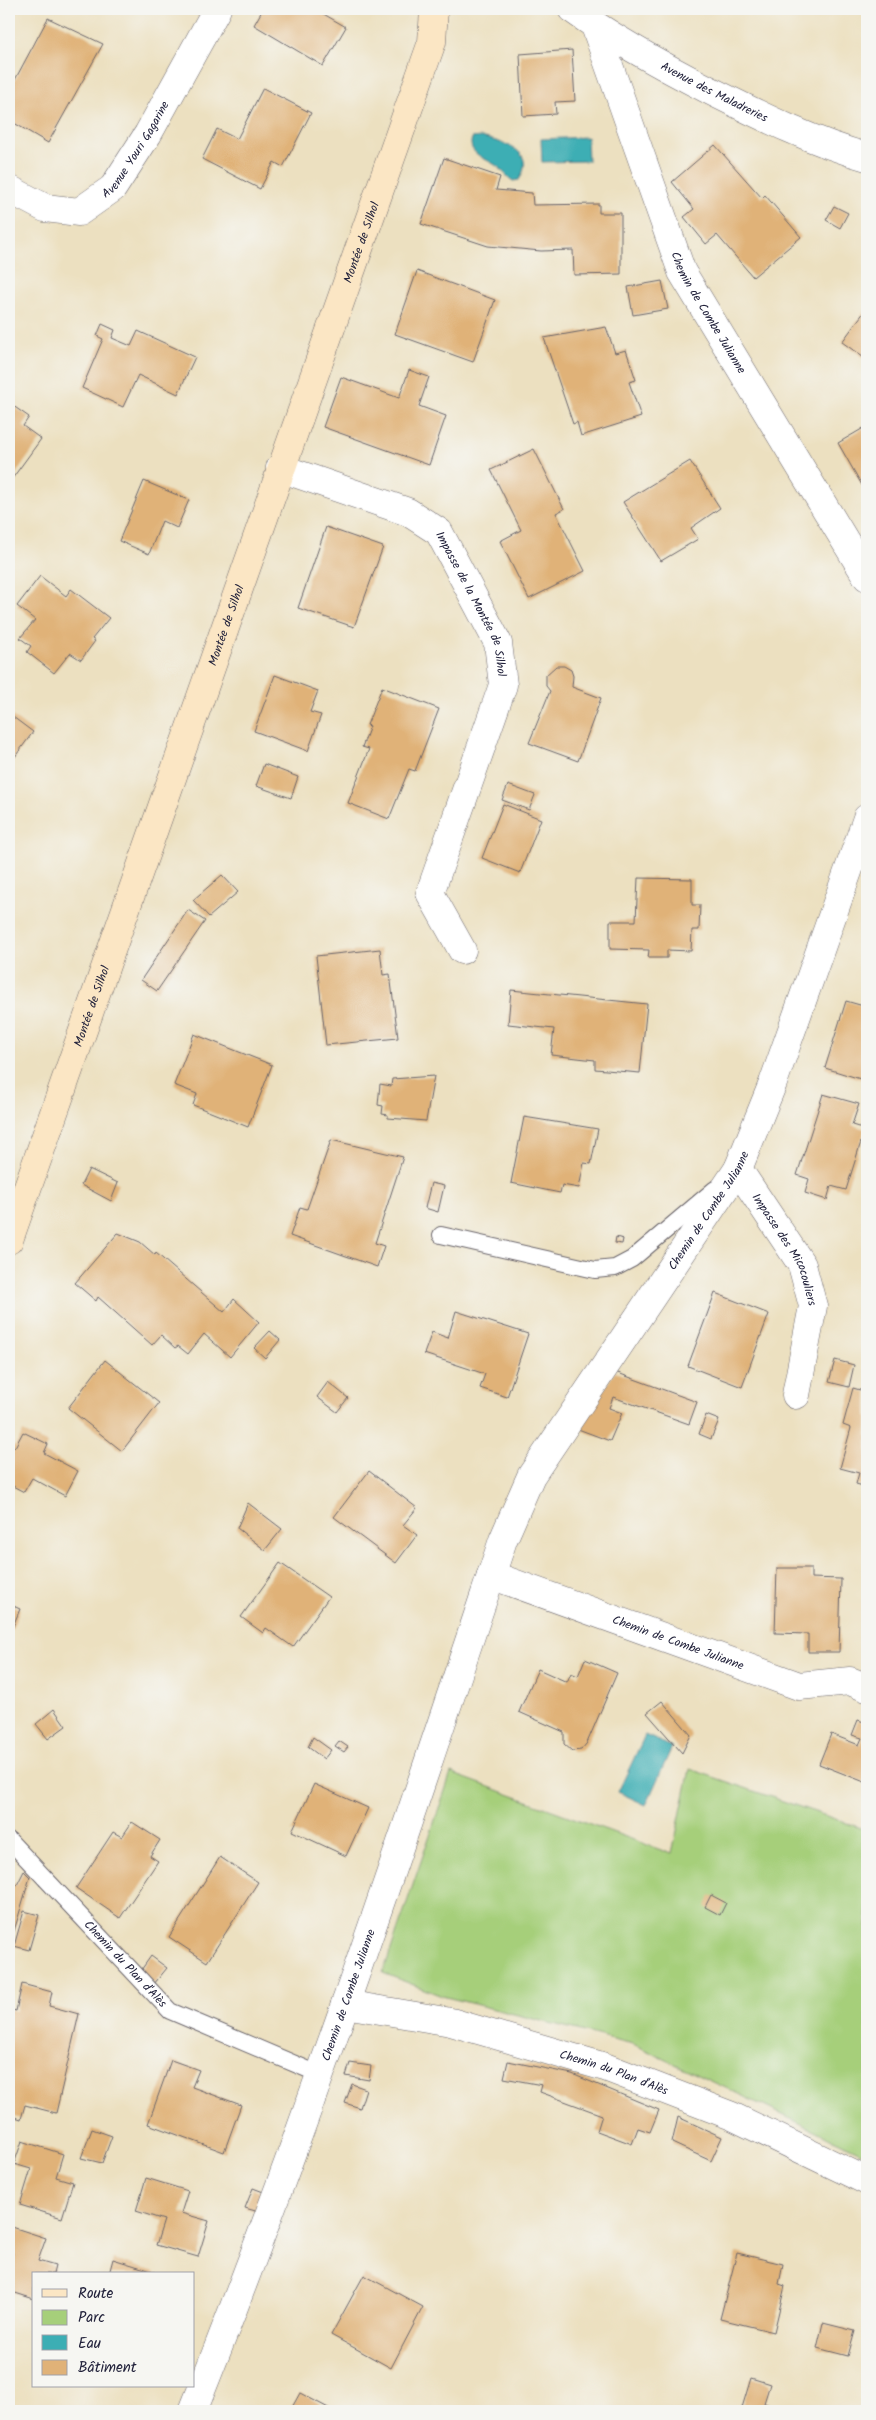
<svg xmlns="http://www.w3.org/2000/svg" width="876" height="2420" font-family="Kalam,sans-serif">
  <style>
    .green { fill: #a6cf7a; stroke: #64785a }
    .water { fill: #3caeb4; stroke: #2f6878 }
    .building { fill: #e0b278 }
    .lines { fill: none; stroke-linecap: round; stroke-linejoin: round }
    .service-casing { stroke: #69646a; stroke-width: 18 }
    .minor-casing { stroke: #69646a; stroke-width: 29 }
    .tertiary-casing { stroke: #69646a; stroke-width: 29 }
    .secondary-casing { stroke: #69646a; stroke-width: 29 }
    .service { stroke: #fff; stroke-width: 16 }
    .minor { stroke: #fff; stroke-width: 28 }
    .tertiary { stroke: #fff; stroke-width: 28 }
    .secondary { stroke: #fbe6c4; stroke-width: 28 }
    .labels { text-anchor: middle; stroke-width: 5; stroke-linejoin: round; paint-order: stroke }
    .street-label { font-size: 12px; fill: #22223b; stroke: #f6f6f2 }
  </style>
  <rect width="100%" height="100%" fill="#f6f6f2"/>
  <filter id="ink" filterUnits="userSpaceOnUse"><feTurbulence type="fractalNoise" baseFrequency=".02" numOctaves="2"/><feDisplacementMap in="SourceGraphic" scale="10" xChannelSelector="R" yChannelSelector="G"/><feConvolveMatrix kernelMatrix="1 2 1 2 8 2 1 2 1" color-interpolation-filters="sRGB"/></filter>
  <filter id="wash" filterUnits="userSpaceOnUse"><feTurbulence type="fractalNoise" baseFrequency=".0096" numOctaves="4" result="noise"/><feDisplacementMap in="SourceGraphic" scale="20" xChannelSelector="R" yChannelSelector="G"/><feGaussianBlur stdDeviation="1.12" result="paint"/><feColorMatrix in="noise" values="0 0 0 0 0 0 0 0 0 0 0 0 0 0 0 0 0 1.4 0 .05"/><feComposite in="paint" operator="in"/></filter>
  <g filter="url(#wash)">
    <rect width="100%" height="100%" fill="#ece0c0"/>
    <path class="green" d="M 690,1769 L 867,1830 L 867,2155 L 633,2044 L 442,1996 L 383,1973 L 451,1773 L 672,1854 Z"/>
    <path class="water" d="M 481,137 C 503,143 538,149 519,180 L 513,181 C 507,177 504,172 498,167 C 489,159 466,155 472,138 Z
      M 587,137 L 588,161 L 542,162 L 541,139 Z
      M 645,1735 L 672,1747 L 646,1805 L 618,1792 Z"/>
    <g id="blocks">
      <path class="building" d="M 263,9 L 315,9 L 346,27 L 323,66 L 254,25 Z
        M 48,18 L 103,44 L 48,143 L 9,120 L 9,91 Z
        M 572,50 L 575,101 L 555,102 L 556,114 L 523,116 L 520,54 Z
        M 263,88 L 311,113 L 283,167 L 274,162 L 260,189 L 202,159 L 217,129 L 237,139 Z
        M 715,145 L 762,198 L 765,195 L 801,237 L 753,277 L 717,235 L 706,244 L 684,217 L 694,209 L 672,182 Z
        M 444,158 L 500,177 L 496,190 L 532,193 L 533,205 L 599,204 L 599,213 L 621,213 L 621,274 L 574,275 L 573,250 L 541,251 L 488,246 L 421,224 Z
        M 834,206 L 848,213 L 840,228 L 826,220 Z
        M 417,271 L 495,300 L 473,362 L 395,334 Z
        M 662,281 L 668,309 L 633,315 L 628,287 Z
        M 867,308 L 867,360 L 842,342 Z
        M 102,324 L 115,330 L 112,338 L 131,346 L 138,331 L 195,357 L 178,394 L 138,375 L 123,407 L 82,388 L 103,339 L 97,336 Z
        M 606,327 L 615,353 L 626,350 L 636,380 L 629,382 L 641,417 L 581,436 L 577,422 L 573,424 L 544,338 Z
        M 409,370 L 429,377 L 419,406 L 446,416 L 429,465 L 323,427 L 341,377 L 399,398 Z
        M 9,403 L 29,417 L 23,426 L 41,439 L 9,483 Z
        M 867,426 L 867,494 L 838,443 Z
        M 534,449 L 564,509 L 556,513 L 585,571 L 529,599 L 500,541 L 521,530 L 491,470 Z
        M 690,461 L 720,508 L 691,528 L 698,539 L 661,561 L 623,502 Z
        M 144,481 L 189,500 L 177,528 L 162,521 L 149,554 L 119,541 Z
        M 326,527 L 383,547 L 354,627 L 298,608 Z
        M 40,576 L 66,596 L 71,589 L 109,618 L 92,639 L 95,641 L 81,660 L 70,653 L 54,673 L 27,652 L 31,646 L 20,638 L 35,620 L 17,606 Z
        M 556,666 L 564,666 L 571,670 L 573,676 L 572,687 L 601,698 L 578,761 L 529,743 L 550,691 L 546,686 L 546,675 Z
        M 275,675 L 318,691 L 310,712 L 321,715 L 308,751 L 254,731 Z
        M 382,687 L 439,709 L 415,771 L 409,769 L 389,819 L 348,803 L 369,749 L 362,747 L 370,726 L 367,725 Z
        M 9,714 L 33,732 L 9,765 Z
        M 264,764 L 298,777 L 291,798 L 256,786 Z
        M 508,785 L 535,795 L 529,810 L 502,800 Z
        M 503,804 L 541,819 L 520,873 L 482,858 Z
        M 222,875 L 238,892 L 209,917 L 193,900 Z
        M 638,878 L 692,879 L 692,905 L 700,905 L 699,930 L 692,930 L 691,951 L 667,950 L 667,958 L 648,958 L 649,950 L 610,949 L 610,921 L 636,921 Z
        M 188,910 L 205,921 L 157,991 L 141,980 Z
        M 380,949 L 383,975 L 390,974 L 398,1038 L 326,1045 L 316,956 Z
        M 511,990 L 647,1004 L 640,1073 L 595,1069 L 595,1060 L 551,1055 L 554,1029 L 508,1024 Z
        M 846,1001 L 867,1007 L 867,1081 L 825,1068 Z
        M 194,1034 L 272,1065 L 248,1127 L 193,1105 L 197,1094 L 174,1085 Z
        M 434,1076 L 426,1121 L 388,1118 L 388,1115 L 382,1114 L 383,1106 L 378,1105 L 380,1084 L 391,1086 L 392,1079 Z
        M 823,1094 L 859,1104 L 852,1125 L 865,1129 L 846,1190 L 831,1186 L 827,1200 L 805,1193 L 809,1179 L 797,1175 Z
        M 524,1117 L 598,1129 L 591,1164 L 584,1163 L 579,1188 L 562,1185 L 560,1193 L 511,1183 Z
        M 331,1140 L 403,1157 L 375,1243 L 384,1246 L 377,1267 L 290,1236 L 300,1207 L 307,1209 Z
        M 89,1169 L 118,1183 L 111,1201 L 81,1185 Z
        M 431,1183 L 444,1186 L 438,1212 L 425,1208 Z
        M 118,1233 L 140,1242 L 155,1255 L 156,1253 L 224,1312 L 234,1299 L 259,1322 L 230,1357 L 204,1334 L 188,1354 L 178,1346 L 175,1348 L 161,1335 L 152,1345 L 98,1297 L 96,1301 L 75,1283 Z
        M 616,1237 L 623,1239 L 622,1244 L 615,1243 Z
        M 715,1293 L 769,1314 L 742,1387 L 688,1366 Z
        M 456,1311 L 528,1334 L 507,1397 L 480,1388 L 485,1374 L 424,1354 L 432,1332 L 448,1338 Z
        M 270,1331 L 280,1340 L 265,1358 L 254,1348 Z
        M 105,1360 L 159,1403 L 122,1451 L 68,1408 Z
        M 835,1360 L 854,1365 L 849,1387 L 829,1382 Z
        M 615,1372 L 697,1402 L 689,1424 L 613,1397 L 609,1408 L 622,1413 L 610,1441 L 578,1429 Z
        M 328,1382 L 348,1398 L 337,1412 L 317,1397 Z
        M 853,1388 L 867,1392 L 867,1487 L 856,1484 L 859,1473 L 840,1468 L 851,1428 L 843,1425 Z
        M 706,1415 L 719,1420 L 711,1439 L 699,1434 Z
        M 23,1432 L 48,1444 L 44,1453 L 78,1471 L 65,1496 L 32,1478 L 24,1492 L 9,1484 L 9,1443 L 15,1447 Z
        M 369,1471 L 417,1508 L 403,1525 L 417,1535 L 396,1563 L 334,1517 Z
        M 248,1503 L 282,1529 L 265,1550 L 237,1528 Z
        M 280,1563 L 329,1597 L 293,1647 L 266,1628 L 263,1633 L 241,1617 Z
        M 777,1568 L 811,1568 L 811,1578 L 841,1579 L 839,1652 L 808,1652 L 808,1634 L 775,1633 Z
        M 9,1604 L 20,1609 L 9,1636 Z
        M 585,1659 L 617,1673 L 587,1743 L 581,1750 L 572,1751 L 564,1744 L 564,1732 L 519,1712 L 538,1669 L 567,1682 L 571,1673 L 578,1676 Z
        M 662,1701 L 691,1735 L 682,1753 L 647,1713 Z
        M 54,1709 L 66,1726 L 48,1739 L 36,1724 Z
        M 858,1720 L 867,1723 L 867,1783 L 819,1764 L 831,1734 L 859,1745 L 862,1738 L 852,1735 Z
        M 313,1737 L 331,1750 L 324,1759 L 308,1747 Z
        M 339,1741 L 348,1747 L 344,1752 L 335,1746 Z
        M 314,1784 L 368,1808 L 346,1856 L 292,1831 Z
        M 132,1822 L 160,1840 L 150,1856 L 158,1861 L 120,1918 L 76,1888 L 113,1832 L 122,1837 Z
        M 220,1857 L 258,1882 L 207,1962 L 169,1937 Z
        M 24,1871 L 30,1877 L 9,1948 L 9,1882 L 17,1885 Z
        M 711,1895 L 726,1903 L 720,1915 L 705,1907 Z
        M 24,1911 L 39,1915 L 29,1950 L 14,1946 Z
        M 151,1956 L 167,1968 L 154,1984 L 139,1973 Z
        M 22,1984 L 52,1992 L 49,2006 L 79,2014 L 56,2113 L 25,2105 L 21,2119 L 9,2115 L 9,2009 L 16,2011 Z
        M 171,2060 L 199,2070 L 192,2087 L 241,2105 L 224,2152 L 148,2124 Z
        M 508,2061 L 572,2074 L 659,2110 L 650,2132 L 638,2128 L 632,2144 L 597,2131 L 602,2115 L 540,2092 L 542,2085 L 504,2078 Z
        M 350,2063 L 371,2066 L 369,2080 L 346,2076 Z
        M 352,2084 L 366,2089 L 360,2108 L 345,2103 Z
        M 678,2117 L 722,2137 L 711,2161 L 672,2143 Z
        M 92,2129 L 112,2136 L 102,2163 L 81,2158 Z
        M 22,2141 L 63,2154 L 56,2177 L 73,2182 L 62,2218 L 20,2205 L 31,2169 L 14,2164 Z
        M 146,2178 L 188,2191 L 181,2213 L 209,2221 L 198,2257 L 156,2245 L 164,2220 L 136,2211 Z
        M 253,2188 L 266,2193 L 259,2212 L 245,2208 Z
        M 9,2226 L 46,2238 L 38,2261 L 55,2266 L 53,2274 L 34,2274 L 34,2299 L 9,2291 L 9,2267 L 13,2253 L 9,2252 Z
        M 737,2253 L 783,2264 L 779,2284 L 785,2286 L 774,2332 L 720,2319 Z
        M 113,2259 L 155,2272 L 155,2274 L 109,2274 Z
        M 364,2275 L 423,2307 L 391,2368 L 331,2335 Z
        M 823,2323 L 855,2331 L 848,2356 L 817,2348 Z
        M 751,2378 L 770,2384 L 764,2403 L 789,2411 L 741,2411 Z
        M 300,2393 L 334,2411 L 290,2411 Z"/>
    </g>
  </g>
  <g filter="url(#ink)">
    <use href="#blocks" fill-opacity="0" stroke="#69646a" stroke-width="1"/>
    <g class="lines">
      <g class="service-casing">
        <g id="service">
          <path d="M 441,1235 L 595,1270 L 615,1268 L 632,1259 L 715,1189"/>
          <path id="s1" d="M 9,1840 L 170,2011 L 321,2075"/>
        </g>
      </g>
      <g class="minor-casing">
        <g id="minor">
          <path id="s2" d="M 595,26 L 682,272 L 867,577"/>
          <path id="s3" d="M 9,189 L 45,208 L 79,212 L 113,188 L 148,134 L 217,9"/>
          <path id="s4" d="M 280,468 L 408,512 L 439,532 L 498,643 L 503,685 L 430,893 L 462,950"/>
          <path id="s5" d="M 738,1169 L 802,1265 L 813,1306 L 796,1395"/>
          <path id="s6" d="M 491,1575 L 799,1686 L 850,1681 L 867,1688"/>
          <path id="s7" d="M 345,2004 L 451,2022 L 605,2067 L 732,2116 L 867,2181"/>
          <path id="s8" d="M 193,2411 C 308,2125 405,1832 503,1540 L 531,1476 L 738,1169 L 773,1083 L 867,818"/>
        </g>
      </g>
      <g class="tertiary-casing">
        <g id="tertiary">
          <path id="s9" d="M 572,9 C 616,41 664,67 713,92 C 763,117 813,142 867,157"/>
        </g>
      </g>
      <g class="secondary-casing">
        <g id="secondary">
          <path id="s10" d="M 9,1240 L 432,42 L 434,9"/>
        </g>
      </g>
      <use href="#service" class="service"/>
      <use href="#minor" class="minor"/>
      <use href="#tertiary" class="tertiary"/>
      <use href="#secondary" class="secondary"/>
    </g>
  </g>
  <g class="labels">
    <g class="street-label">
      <text dy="4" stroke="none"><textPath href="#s9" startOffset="165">Avenue des Maladreries</textPath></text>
      <text dy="4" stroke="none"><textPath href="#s3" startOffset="161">Avenue Youri Gagarine</textPath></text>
      <text dy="4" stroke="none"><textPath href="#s10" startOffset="1058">Montée de Silhol</textPath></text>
      <text dy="4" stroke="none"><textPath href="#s2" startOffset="309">Chemin de Combe Julianne</textPath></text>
      <text dy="4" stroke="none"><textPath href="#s4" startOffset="252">Impasse de la Montée de Silhol</textPath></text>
      <text dy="4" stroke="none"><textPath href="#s10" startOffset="652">Montée de Silhol</textPath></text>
      <text dy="4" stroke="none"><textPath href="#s10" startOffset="248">Montée de Silhol</textPath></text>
      <text dy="4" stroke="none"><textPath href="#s8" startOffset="1314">Chemin de Combe Julianne</textPath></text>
      <text dy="4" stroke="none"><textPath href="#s5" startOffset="94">Impasse des Micocouliers</textPath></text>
      <text dy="4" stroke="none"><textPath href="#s6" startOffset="199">Chemin de Combe Julianne</textPath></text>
      <text dy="4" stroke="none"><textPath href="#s1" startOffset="170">Chemin du Plan d'Alès</textPath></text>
      <text dy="4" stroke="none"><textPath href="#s8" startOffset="444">Chemin de Combe Julianne</textPath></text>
      <text dy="4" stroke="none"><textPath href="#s7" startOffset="278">Chemin du Plan d'Alès</textPath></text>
    </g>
  </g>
  <rect width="876" height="2420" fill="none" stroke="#f6f6f2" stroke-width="30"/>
  <rect x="32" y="2272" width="162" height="115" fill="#f6f6f2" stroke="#a1a1a9"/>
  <rect x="42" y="2289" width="25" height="8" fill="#fbe6c4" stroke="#a1a1a9"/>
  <text x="78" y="2298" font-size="15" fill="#22223b">Route</text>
  <rect x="42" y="2310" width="25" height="15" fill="#a6cf7a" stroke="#a1a1a9"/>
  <text x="78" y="2322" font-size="15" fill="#22223b">Parc</text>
  <rect x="42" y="2335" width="25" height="15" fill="#3caeb4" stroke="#a1a1a9"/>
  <text x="78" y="2348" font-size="15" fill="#22223b">Eau</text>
  <rect x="42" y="2360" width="25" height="15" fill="#e0b278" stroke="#a1a1a9"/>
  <text x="78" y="2372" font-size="15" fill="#22223b">Bâtiment</text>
</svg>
